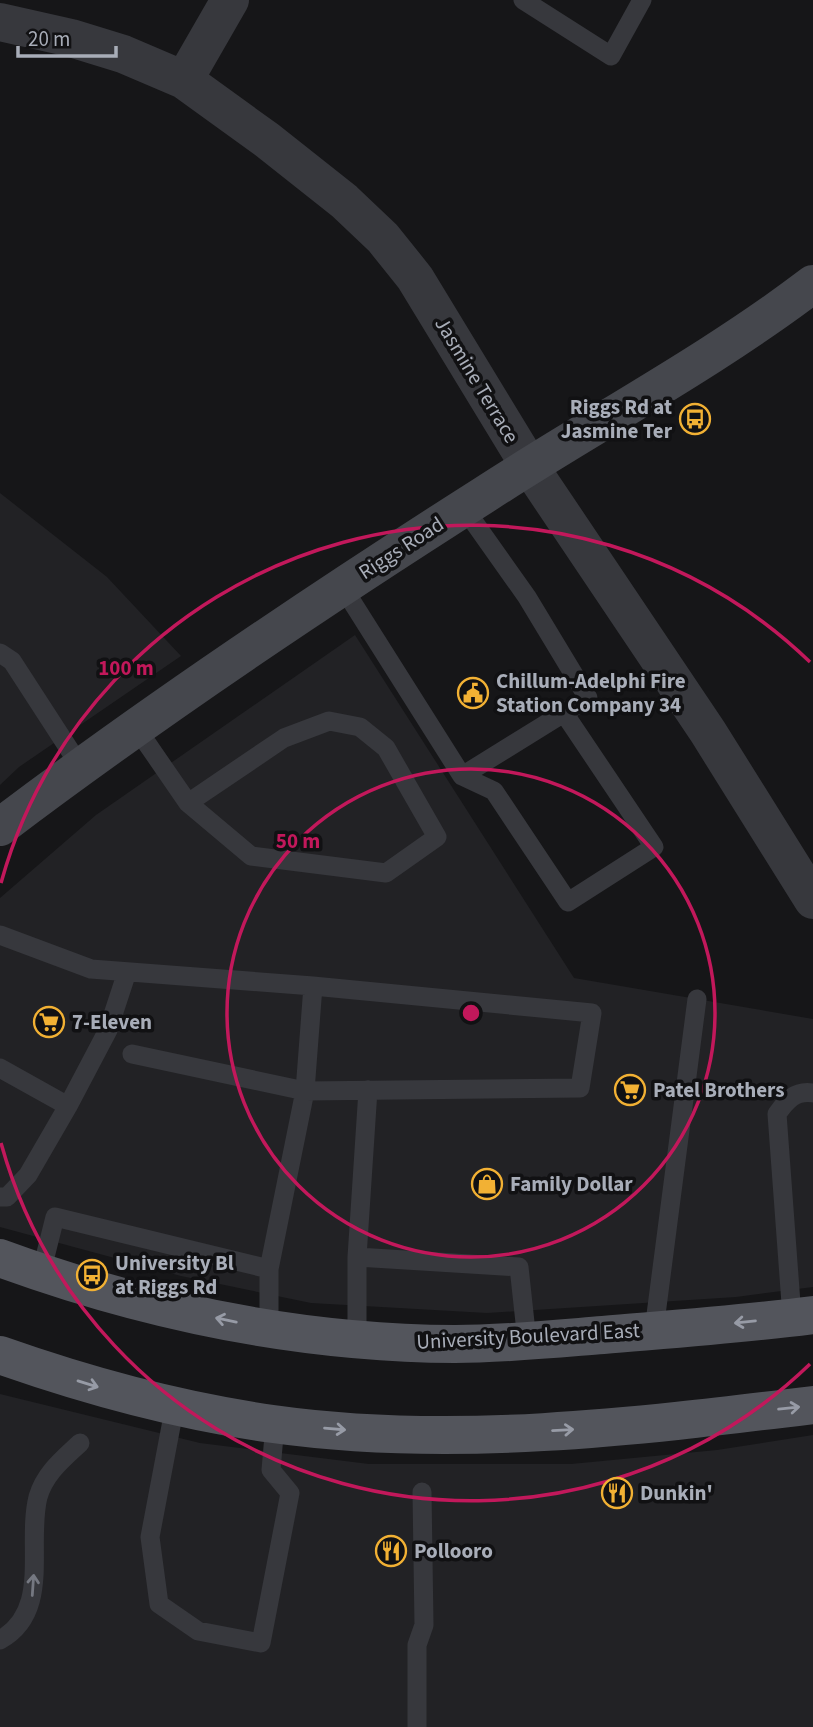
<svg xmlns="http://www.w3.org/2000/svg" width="813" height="1727" font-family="'Source Sans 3',sans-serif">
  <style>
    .built { fill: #222225 }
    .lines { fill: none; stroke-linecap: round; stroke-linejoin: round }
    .service { stroke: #37383d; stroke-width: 19 }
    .minor { stroke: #37383d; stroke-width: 38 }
    .secondary { stroke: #45474d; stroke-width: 38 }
    .primary { stroke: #53555c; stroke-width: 38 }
    .oneway { stroke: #979ba6 }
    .oneway2 { stroke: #757881 }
    .ring { fill: none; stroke: #c2185b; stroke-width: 3.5 }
    .labels { text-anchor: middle; stroke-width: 7; stroke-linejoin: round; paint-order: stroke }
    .street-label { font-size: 21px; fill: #a8adb8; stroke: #111113 }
    .poi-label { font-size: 21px; font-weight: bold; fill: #a8adb8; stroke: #111113; text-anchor: start }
    .centre { fill: #c2185b; stroke: #111113; stroke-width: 3.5 }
    .ring-label { font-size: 21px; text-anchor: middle; font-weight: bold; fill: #c2185b; stroke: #111113; stroke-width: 7; stroke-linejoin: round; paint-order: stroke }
  </style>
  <rect width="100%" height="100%" fill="#161618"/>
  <path class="built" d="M 0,493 L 107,577 L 181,656 L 19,767 L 0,785 Z
    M 355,635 L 574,978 L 813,1019 L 813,1287 L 736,1297 L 487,1313 L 311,1303 L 181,1276 L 0,1227 L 0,898 L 96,815 Z
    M 0,1394 L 200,1443 L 369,1464 L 571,1464 L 717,1450 L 813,1435 L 813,1727 L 0,1727 Z"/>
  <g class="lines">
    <path class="service" d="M 523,0 L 611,56 L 642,0
      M 342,586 L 462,776 L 494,791 L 568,902 L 654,847 L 564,713
      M 0,653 L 12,661 L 80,766
      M 137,729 L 188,803 L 251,856 L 386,873 L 437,837 L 386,748 L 360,727 L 329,721 L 284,738 L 188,803
      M 462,776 L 588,698 L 527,597 L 464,508
      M 0,935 L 91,969 L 313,986 L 592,1013 L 580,1088 L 305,1091 L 132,1054
      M 0,1068 L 68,1106
      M 0,1197 L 7,1197 L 28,1175 L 68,1106 L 108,1030 L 127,972
      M 357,1257 L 519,1267 L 527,1341
      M 41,1273 L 55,1217 L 269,1269
      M 792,1317 L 777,1114 C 786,1101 795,1090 813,1093
      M 269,1329 L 269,1269 L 305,1091 L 313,986
      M 654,1330 L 697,999
      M 357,1340 L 357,1257 L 368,1090
      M 175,1405 L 150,1537 L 159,1604 L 198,1631 L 261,1643 L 290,1493 L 271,1470 L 275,1424
      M 0,1640 C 52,1611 26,1545 38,1497 C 45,1473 63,1459 80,1443
      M 417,1727 L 417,1645 L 424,1625 L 422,1492"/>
    <path class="minor" d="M 0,22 L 71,38 L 123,54 L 184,80 L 267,140 L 344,201 L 383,238 L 415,278 L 530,467 L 708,732 L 813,900
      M 184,80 L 230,0"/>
    <path class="secondary" d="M 0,827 C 156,709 319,600 484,495 C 593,424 709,363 813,284"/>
    <path class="primary" d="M 0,1258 C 145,1311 300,1343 455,1344 C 504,1344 554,1339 603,1335 C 673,1329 743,1324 813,1315
      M 0,1355 C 88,1386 180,1411 273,1424 C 451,1449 635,1427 813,1405"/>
  </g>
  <defs><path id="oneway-shaft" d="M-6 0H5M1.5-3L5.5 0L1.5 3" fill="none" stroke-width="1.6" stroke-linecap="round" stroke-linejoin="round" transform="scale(1.75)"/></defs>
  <g class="oneway">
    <use href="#oneway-shaft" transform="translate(226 1320) rotate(-168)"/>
    <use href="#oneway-shaft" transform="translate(745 1322) rotate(174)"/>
    <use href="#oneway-shaft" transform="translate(88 1384) rotate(17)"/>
    <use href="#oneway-shaft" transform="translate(789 1408) rotate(-6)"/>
    <use href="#oneway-shaft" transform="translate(335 1429) rotate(5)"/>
    <use href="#oneway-shaft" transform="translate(563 1430) rotate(-3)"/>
  </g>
  <use class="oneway2" href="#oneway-shaft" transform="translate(33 1585) rotate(-86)"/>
  <g class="ring">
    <circle cx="471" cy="1013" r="244"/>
    <path d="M810 1364A488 488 0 0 1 1 1143M1 883A488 488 0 0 1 810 662"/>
  </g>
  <defs>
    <g id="bus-ring" transform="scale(1.575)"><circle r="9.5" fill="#111113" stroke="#f2b134" stroke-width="1.5"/><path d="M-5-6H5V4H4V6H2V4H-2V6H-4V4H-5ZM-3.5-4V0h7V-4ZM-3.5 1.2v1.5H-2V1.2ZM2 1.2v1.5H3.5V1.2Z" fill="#f2b134"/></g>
    <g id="civic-ring" transform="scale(1.575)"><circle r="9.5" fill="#111113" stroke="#f2b134" stroke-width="1.5"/><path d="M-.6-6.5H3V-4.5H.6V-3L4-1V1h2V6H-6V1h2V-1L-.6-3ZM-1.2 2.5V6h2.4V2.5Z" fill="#f2b134"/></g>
    <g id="supermarket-ring" transform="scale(1.575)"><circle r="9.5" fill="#111113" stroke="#f2b134" stroke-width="1.5"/><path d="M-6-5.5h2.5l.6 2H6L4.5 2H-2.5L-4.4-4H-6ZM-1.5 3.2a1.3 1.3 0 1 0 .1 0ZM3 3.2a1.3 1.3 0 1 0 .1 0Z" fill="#f2b134"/></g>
    <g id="shop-ring" transform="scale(1.575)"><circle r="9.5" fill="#111113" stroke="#f2b134" stroke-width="1.5"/><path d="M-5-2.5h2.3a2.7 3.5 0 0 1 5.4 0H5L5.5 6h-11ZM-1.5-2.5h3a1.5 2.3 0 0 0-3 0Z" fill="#f2b134"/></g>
    <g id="restaurant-ring" transform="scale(1.575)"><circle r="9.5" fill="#111113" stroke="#f2b134" stroke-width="1.5"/><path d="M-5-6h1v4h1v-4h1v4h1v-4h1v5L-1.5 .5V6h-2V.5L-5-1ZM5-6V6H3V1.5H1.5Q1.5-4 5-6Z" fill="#f2b134"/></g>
  </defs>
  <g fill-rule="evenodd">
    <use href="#bus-ring" x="695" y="419"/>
    <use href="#civic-ring" x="473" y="693"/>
    <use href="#supermarket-ring" x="49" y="1022"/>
    <use href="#supermarket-ring" x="630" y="1090"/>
    <use href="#shop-ring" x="487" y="1184"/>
    <use href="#bus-ring" x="92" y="1275"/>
    <use href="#restaurant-ring" x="617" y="1493"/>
    <use href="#restaurant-ring" x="391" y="1551"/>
  </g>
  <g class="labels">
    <g class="street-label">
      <text transform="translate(477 380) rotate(59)" y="7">Jasmine Terrace</text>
      <text transform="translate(401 548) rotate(-33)" y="7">Riggs Road</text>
      <text transform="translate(528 1336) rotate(-3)" y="7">University Boulevard East</text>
    </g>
    <g class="poi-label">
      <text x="672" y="414" text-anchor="end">Riggs Rd at<tspan x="672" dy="24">Jasmine Ter</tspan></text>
      <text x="496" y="688">Chillum-Adelphi Fire<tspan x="496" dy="24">Station Company 34</tspan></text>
      <text x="72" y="1029">7-Eleven</text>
      <text x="653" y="1097">Patel Brothers</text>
      <text x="510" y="1191">Family Dollar</text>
      <text x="115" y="1270">University Bl<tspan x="115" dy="24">at Riggs Rd</tspan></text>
      <text x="640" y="1500">Dunkin'</text>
      <text x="414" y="1558">Pollooro</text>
    </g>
  </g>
  <circle cx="471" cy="1013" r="10" class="centre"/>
  <g class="ring-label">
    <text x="126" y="675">100 m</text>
    <text x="298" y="848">50 m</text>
  </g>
  <path d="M18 46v10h98v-10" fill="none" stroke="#a8adb8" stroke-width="3.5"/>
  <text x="28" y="46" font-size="21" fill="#a8adb8" stroke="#111113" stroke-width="5" paint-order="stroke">20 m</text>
</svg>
